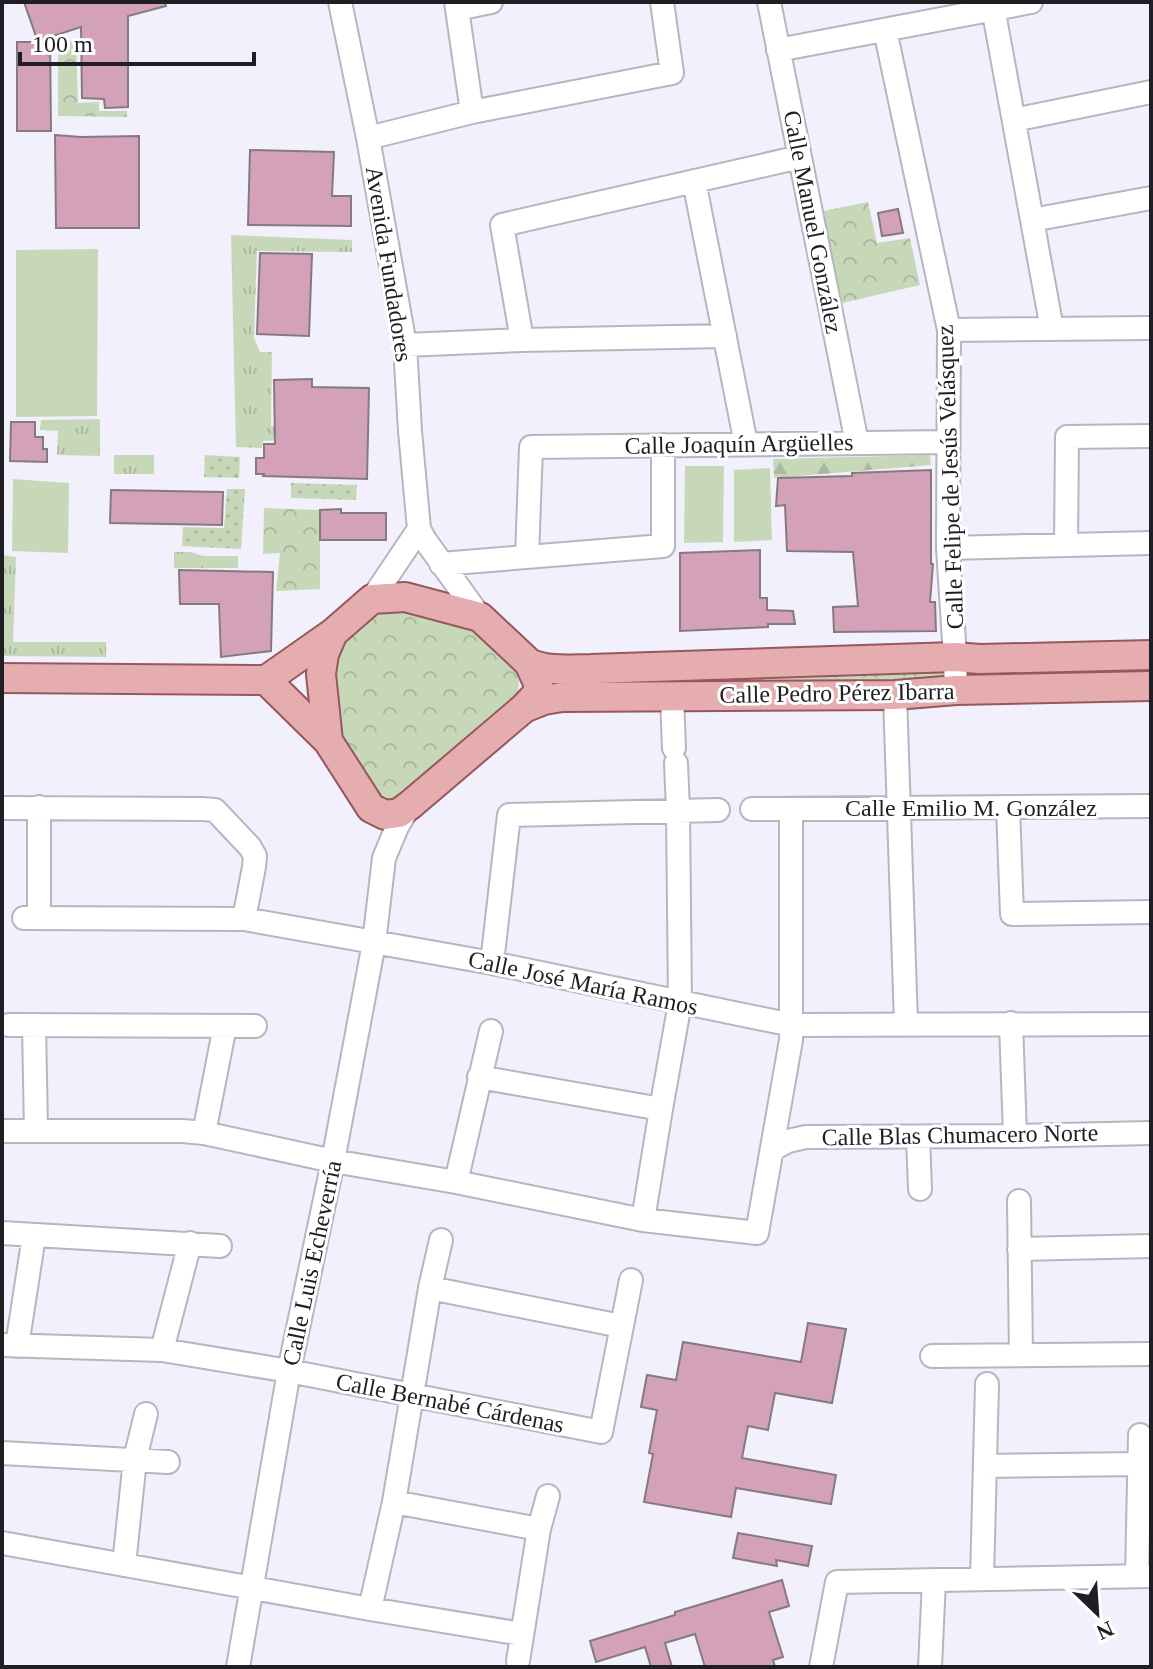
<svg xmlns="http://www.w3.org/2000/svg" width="1153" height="1669" font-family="'Times New Roman',serif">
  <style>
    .grass { fill: url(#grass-tufts) }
    .forest { fill: url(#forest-firs) }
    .park { fill: url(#park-crowns) }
    .garden { fill: url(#garden-dots) }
    .pitch { fill: #c7d8b9 }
    .building { fill: #d4a2b8; stroke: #857a7e; stroke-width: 2 }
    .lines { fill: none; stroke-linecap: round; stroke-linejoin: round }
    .minor-casing { stroke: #b6b6c1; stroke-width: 26 }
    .major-casing { stroke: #95585c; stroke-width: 32 }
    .minor { stroke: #fff; stroke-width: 22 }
    .major { stroke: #e5adb0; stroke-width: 28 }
    .labels { text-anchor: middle; stroke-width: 6; stroke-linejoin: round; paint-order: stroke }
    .street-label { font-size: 24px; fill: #1f1f23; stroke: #fff }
  </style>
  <defs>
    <pattern id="grass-tufts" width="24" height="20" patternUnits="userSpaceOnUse" patternTransform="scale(2)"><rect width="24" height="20" fill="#c7d8b9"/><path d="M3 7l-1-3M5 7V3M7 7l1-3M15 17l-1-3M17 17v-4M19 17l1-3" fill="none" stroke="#aab99f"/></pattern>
    <pattern id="forest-firs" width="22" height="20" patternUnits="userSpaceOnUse" patternTransform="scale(2)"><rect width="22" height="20" fill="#c7d8b9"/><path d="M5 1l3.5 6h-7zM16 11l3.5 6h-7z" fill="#aab99f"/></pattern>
    <pattern id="park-crowns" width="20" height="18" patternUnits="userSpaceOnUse" patternTransform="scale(2)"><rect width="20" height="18" fill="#c7d8b9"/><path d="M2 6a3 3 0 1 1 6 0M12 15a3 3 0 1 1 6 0" fill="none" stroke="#aab99f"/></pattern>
    <pattern id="garden-dots" width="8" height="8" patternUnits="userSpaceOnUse" patternTransform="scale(2)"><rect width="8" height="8" fill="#c7d8b9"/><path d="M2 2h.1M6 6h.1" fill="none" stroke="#aab99f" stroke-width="1.8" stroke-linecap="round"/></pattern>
  </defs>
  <rect width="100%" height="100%" fill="#f1f0fc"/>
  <path class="grass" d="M 231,235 L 352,240 L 352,252 L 257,251 L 254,338 L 260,352 L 272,352 L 271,426 L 280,427 L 281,440 L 263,441 L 262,448 L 236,447 Z
    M 100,419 L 100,456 L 57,455 L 58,431 L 40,430 L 41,420 Z
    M 114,455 L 154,455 L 154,474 L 114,474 Z
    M 191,552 L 203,556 L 238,556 L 238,568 L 174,568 L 174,552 Z
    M 2,555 L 16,557 L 13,642 L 106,642 L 106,657 L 2,656 Z"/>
  <path class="forest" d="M 930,455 L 931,465 L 774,478 L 773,459 Z"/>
  <path class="park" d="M 58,40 L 76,41 L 78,103 L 99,102 L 99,111 L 127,111 L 127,117 L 58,116 Z
    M 868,202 L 877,243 L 910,238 L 920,285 L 842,303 L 823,211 Z
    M 264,508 L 320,510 L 320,589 L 276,591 L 280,553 L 263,554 Z
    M 388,601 L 469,624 L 515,668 L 519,681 L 518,694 L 508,708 L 392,811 L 343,755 L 328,658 L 335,641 Z
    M 947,666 L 946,684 L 590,693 L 582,682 Z"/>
  <path class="garden" d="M 205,455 L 240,457 L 239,478 L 204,477 Z
    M 291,483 L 357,485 L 356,500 L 291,498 Z
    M 227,489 L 245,489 L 241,549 L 182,546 L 183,527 L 224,528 Z"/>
  <path class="pitch" d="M 98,249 L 97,416 L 16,417 L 16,250 Z
    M 685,466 L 724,466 L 723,542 L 684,543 Z
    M 770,468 L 772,540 L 734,542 L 734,470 Z
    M 13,479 L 69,483 L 68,553 L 12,551 Z"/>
  <path class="building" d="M 24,2 L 165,2 L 166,6 L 128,16 L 128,107 L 105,108 L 104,99 L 82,98 L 81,27 L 50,37 L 51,131 L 17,131 L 17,42 L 38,42 Z
    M 55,135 L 81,137 L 139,136 L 139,228 L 56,228 Z
    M 250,150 L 334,152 L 332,196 L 351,196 L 351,226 L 248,225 Z
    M 898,209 L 903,233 L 882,236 L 878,213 Z
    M 260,253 L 312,254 L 309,336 L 257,334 Z
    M 312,379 L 312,387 L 369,388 L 367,479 L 263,476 L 264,474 L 256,474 L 256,458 L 264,458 L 264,444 L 275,444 L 274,380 Z
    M 11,422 L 35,422 L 35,437 L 43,437 L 43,449 L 47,449 L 47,462 L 10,461 Z
    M 931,470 L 931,564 L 933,564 L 930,602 L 935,602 L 936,631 L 834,632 L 833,607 L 858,606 L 853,552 L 787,551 L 785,505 L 776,506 L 778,478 L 852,476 L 852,473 Z
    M 111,490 L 223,492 L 222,525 L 110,523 Z
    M 341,509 L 341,513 L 386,513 L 386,540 L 320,540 L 320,510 Z
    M 760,550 L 760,598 L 767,598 L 767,610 L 793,611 L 795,624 L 768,624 L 768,627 L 680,631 L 680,553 Z
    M 179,570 L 273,572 L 271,651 L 221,657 L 219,604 L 180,604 Z
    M 808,1323 L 846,1329 L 832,1403 L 775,1393 L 768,1430 L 748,1426 L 742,1458 L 836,1475 L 831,1504 L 736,1488 L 731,1517 L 644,1502 L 653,1454 L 649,1453 L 657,1410 L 641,1407 L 647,1375 L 676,1380 L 683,1342 L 801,1362 Z
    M 738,1533 L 812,1546 L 808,1566 L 776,1560 L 777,1566 L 733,1558 Z
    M 782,1580 L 789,1606 L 769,1612 L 783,1657 L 773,1660 L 775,1667 L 705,1667 L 695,1634 L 665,1643 L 672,1667 L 651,1667 L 645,1647 L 596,1662 L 590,1641 L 675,1615 L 675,1612 Z"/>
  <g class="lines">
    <g class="minor-casing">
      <path id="minor" d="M 340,2 L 368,138 L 405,345 L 410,431 L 419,529 L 425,540 L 480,617
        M 456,2 L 472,112
        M 769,2 L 857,443
        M 992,2 L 1052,329
        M 457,9 L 491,2
        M 885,30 L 949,330 L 948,548 L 955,657 L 956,690
        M 778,50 L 1031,2
        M 1014,120 L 1151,92
        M 368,138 L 472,112 L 672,73 L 662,2
        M 694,181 L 746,444
        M 1032,220 L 1151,198
        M 949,330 L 1151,328
        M 522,340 L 502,225 L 800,157
        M 405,345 L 522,340 L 725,336
        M 1066,545 L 1067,437 L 1151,436
        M 948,548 L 1151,543
        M 527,557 L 531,447 L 947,442
        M 441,564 L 663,546 L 663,445
        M 372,599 L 419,529
        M 895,695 L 906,1023
        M 672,696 L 674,748
        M 1008,807 L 1012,914 L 1151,912
        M 2,808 L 202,809 L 215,810 L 250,847 L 255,856 L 254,867 L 244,919
        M 752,809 L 1151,806
        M 39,917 L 39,807
        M 24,918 L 244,919 L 492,963 L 792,1025 L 1151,1024
        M 492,963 L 509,815 L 718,810
        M 1011,1023 L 1015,1136
        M 9,1025 L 255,1026
        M 34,1025 L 36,1131
        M 479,1077 L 661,1109
        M 2,1131 L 183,1131 L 204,1133 L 333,1161 L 456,1182 L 643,1220 L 757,1233 L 791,1040 L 791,809
        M 204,1133 L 225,1026
        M 918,1137 L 920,1189
        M 773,1149 L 788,1141 L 806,1137 L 1015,1136 L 1151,1133
        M 456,1182 L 491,1031
        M 1019,1201 L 1021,1355
        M 643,1220 L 661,1109 L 680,1003 L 678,810 L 676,763
        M 2,1233 L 220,1246
        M 1019,1249 L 1151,1246
        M 430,1288 L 621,1326
        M 2,1345 L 162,1350 L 289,1371 L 601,1432 L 631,1280
        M 17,1346 L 34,1236
        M 162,1350 L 190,1243
        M 932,1356 L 1151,1354
        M 2,1453 L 168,1462
        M 985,1466 L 1139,1464
        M 394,1502 L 539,1529
        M 2,1543 L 370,1609 L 522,1634
        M 124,1565 L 135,1459 L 146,1414
        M 1137,1576 L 1140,1435
        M 982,1579 L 987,1384
        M 370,1609 L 394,1502 L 430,1288 L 441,1240
        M 518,1661 L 539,1529 L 548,1496
        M 238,1667 L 289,1371 L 333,1161 L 374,943 L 384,858 L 397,827 L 410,805
        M 821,1667 L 837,1582 L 1151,1576
        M 930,1667 L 934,1580"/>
    </g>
    <g class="major-casing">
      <path id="major" d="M 529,663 C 549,672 570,669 591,669 L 955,657 L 980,659 L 1151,655
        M 2,678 L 266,680
        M 266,680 L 333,633 L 372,599 L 405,597 L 480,617 L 529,663 L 538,683 L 538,693 L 524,708 L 410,805 L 399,813 L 385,815 L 371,808 L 328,741 L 321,674 L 324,654 L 333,633
        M 266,680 L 328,741
        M 524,708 L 544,700 L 562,697 L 895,695 L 956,690 L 1151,686"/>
    </g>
    <use href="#minor" class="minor"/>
    <use href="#major" class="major"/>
  </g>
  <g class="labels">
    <g class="street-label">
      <text transform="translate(813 222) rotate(79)" y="8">Calle Manuel González</text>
      <text transform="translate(389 264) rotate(81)" y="8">Avenida Fundadores</text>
      <text transform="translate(739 444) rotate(-1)" y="8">Calle Joaquín Argüelles</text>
      <text transform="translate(950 477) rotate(-92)" y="8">Calle Felipe de Jesús Velásquez</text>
      <text transform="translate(837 693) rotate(-1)" y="8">Calle Pedro Pérez Ibarra</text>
      <text x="971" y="816">Calle Emilio M. González</text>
      <text transform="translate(583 983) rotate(12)" y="8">Calle José María Ramos</text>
      <text transform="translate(960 1135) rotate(-1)" y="8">Calle Blas Chumacero Norte</text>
      <text transform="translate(312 1263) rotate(-78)" y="8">Calle Luis Echeverría</text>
      <text transform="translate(450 1403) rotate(11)" y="8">Calle Bernabé Cárdenas</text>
    </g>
  </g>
  <rect width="1153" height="1669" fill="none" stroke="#1f1f23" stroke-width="8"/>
  <g transform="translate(1097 1613) rotate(155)" stroke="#ffffff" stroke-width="6" paint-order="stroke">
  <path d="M0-6L14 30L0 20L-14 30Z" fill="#1f1f23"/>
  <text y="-12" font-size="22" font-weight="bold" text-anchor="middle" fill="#1f1f23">N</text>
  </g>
  <path d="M20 52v12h234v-12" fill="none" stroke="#1f1f23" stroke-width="4"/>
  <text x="32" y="52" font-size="24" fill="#1f1f23" stroke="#ffffff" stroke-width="6" paint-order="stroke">100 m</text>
</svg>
